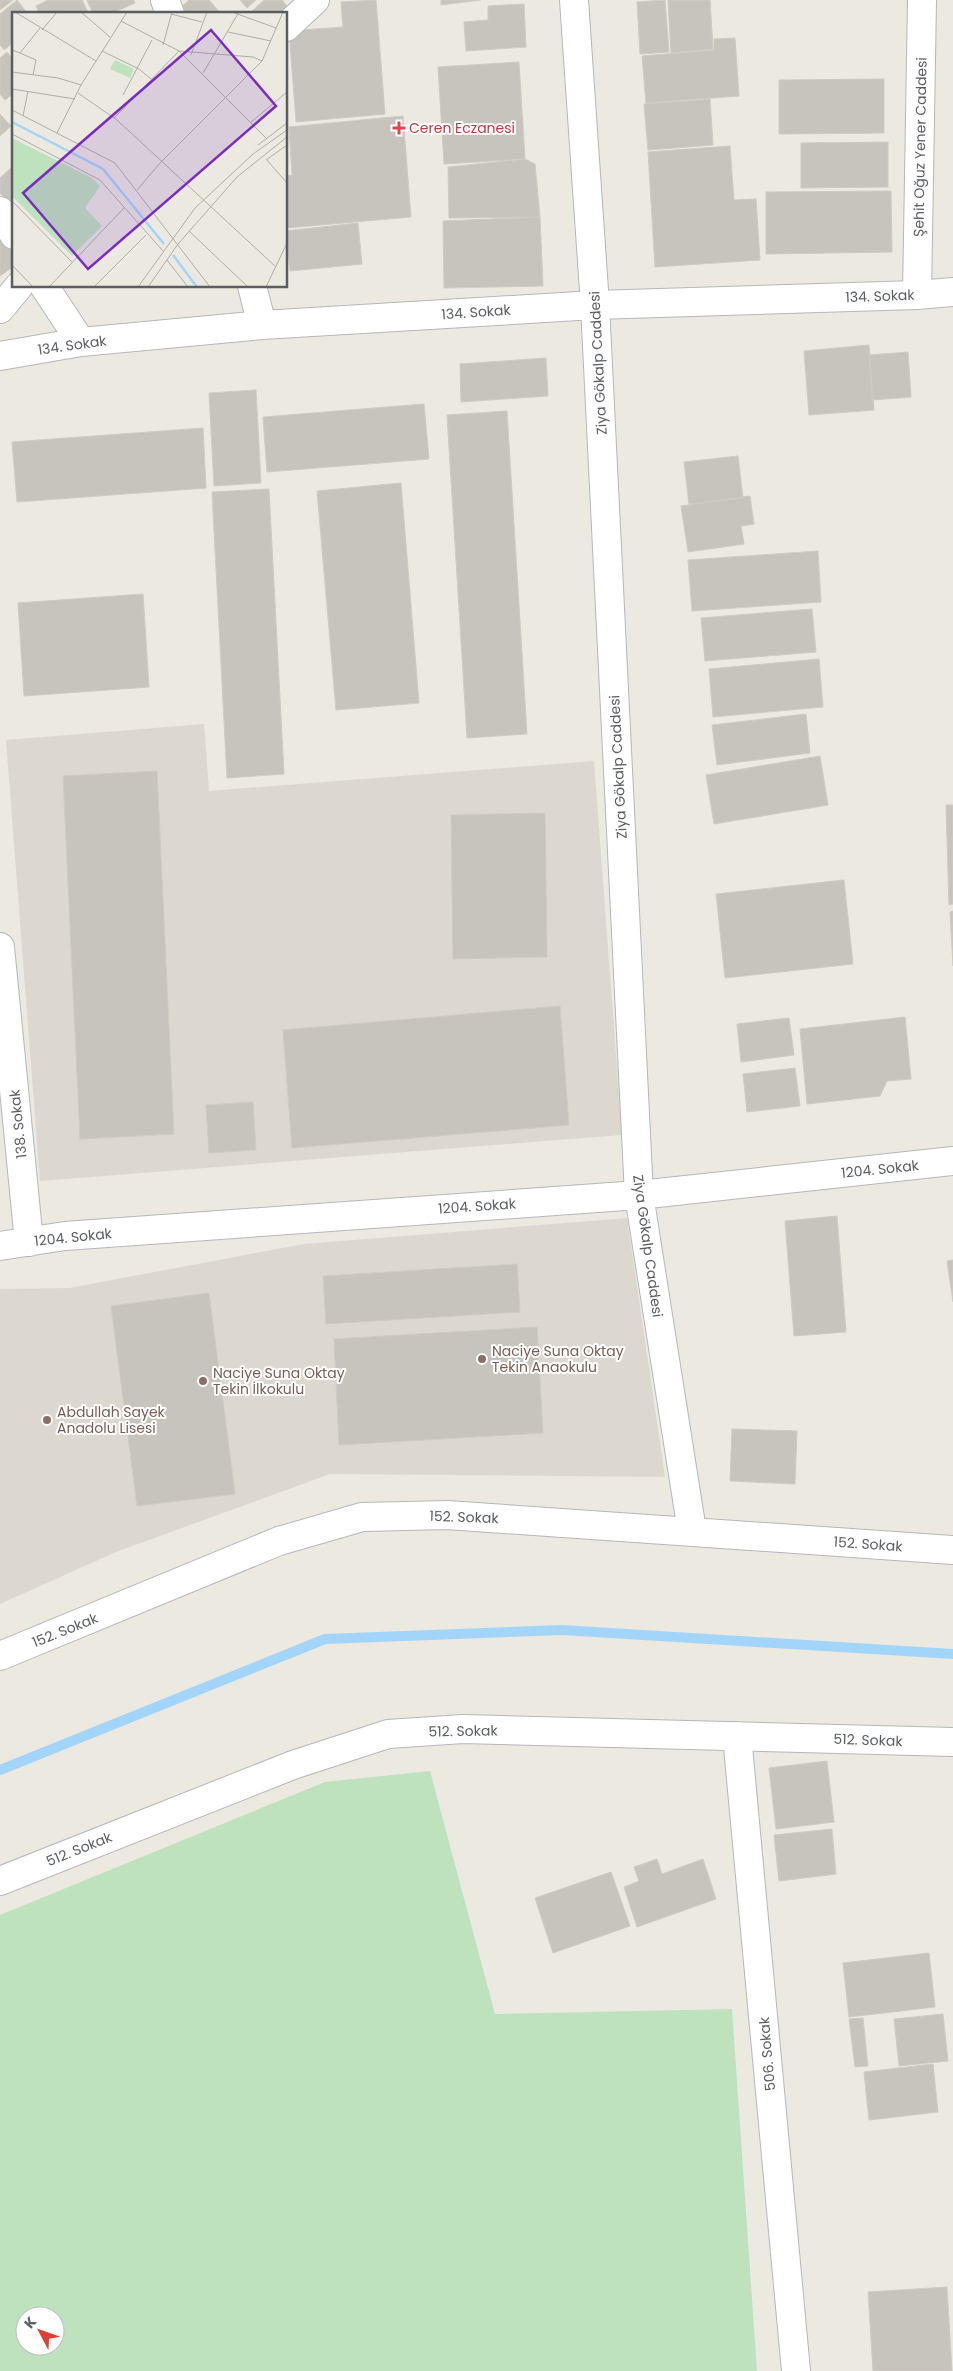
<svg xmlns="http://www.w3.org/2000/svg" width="953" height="2371" font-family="Poppins,sans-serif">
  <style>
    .education { fill: #dcd8cf }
    .green { fill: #bfe2be; fill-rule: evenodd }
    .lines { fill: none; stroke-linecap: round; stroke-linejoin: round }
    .stream { stroke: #a3d5fa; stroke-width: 10 }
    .building { fill: #c7c4be; stroke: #d0cbc0 }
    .minor-casing { stroke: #b4b7bb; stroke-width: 30 }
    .tertiary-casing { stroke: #b4b7bb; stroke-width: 30 }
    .minor { stroke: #fff; stroke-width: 28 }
    .tertiary { stroke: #fff; stroke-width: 28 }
    .health-dot { fill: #e0444e; stroke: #fff; stroke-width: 2 }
    .education-dot { fill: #8d6e63; stroke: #fff; stroke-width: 2 }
    .labels { text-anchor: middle; stroke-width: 4; stroke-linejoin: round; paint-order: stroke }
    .health-label { font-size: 14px; fill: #be3a42; stroke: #fff; text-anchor: start }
    .street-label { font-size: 14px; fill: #5a5d61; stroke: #fff }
    .education-label { font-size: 14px; fill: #785e54; stroke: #fff; text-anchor: start }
    .inset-river { fill: none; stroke: #a3d5fa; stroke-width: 2.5 }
    .inset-road { fill: none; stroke: #aeadaa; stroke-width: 1 }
    .view { fill: #7b2cbf; fill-opacity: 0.15; stroke: #7b2cbf; stroke-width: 2.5 }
    .inset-edge { fill: none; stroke: #5a5d61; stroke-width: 2.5 }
  </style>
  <rect width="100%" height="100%" fill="#ece9e1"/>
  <path class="education" d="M 204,724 L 209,791 L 594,761 L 622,1135 L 40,1181 L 6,740 Z
    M 627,1218 L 665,1477 L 330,1474 L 116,1552 L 0,1604 L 0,1289 L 69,1288 L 304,1244 Z"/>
  <path class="green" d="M 430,1771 L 495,2014 L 732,2009 L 757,2371 L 0,2371 L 0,1915 L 325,1782 ZM 25,2316 L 55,2316 L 55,2346 L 25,2346 Z"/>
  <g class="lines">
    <path class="stream" d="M 0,1770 L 325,1639 L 562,1630 L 953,1654"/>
  </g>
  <path class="building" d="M 0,0 L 13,0 L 0,10 Z
    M 17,0 L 28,14 L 14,14 L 14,42 L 4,50 L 0,45 L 0,14 Z
    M 48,0 L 82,0 L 89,14 L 40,14 L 36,6 Z
    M 87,0 L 134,0 L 135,3 L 110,14 L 93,14 Z
    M 189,0 L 209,0 L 221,14 L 181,14 L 178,10 Z
    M 240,0 L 256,0 L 247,8 Z
    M 264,0 L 282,0 L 290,10 L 285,14 L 249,14 Z
    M 376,0 L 385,114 L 296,122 L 289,31 L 343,27 L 341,2 Z
    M 441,0 L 481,0 L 441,5 Z
    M 665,0 L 669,52 L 640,54 L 637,2 Z
    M 668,0 L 710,0 L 713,49 L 671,53 Z
    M 524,4 L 526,47 L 466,51 L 464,22 L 488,20 L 488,6 Z
    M 735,38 L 739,96 L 646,103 L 642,56 L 714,50 L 714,39 Z
    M 7,52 L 14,61 L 14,93 L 5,100 L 0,94 L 0,58 Z
    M 519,62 L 525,159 L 444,164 L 438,67 Z
    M 884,79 L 884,133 L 779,134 L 779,80 Z
    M 710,99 L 713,145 L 648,150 L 644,104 Z
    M 0,114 L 11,126 L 0,136 Z
    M 403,116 L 411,217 L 286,228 L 286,176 L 292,175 L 289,127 Z
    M 888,142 L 888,187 L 801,188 L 801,143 Z
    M 730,146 L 734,200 L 756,199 L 760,260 L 655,267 L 648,152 Z
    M 525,159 L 535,164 L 540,217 L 449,218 L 448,167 Z
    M 14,165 L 14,207 L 0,193 L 0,178 Z
    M 891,191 L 892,252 L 766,254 L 766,192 Z
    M 540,217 L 543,286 L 444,288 L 443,221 Z
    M 358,223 L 362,264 L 290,271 L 286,231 Z
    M 0,236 L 14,254 L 14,266 L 0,276 Z
    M 869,345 L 874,410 L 809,415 L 804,351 Z
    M 908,352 L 911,397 L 872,400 L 869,355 Z
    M 546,358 L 548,396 L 461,402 L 460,364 Z
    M 256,390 L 261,483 L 214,486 L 209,393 Z
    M 424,404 L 429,459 L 267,472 L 263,417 Z
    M 507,411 L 527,734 L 467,738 L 447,415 Z
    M 203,428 L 206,488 L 17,502 L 12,442 Z
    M 738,456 L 743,498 L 689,504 L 684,462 Z
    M 401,483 L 419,703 L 336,710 L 317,491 Z
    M 269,489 L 284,774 L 227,778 L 212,492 Z
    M 750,496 L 754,524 L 741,526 L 744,544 L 688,552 L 681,506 Z
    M 818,551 L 821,602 L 692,611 L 688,560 Z
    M 143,594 L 149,687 L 24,696 L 18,603 Z
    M 812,609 L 816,652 L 705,661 L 701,618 Z
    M 819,659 L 823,707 L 713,717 L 709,669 Z
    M 806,714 L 810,753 L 717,765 L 712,725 Z
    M 820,756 L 828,805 L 714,824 L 706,775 Z
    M 157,771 L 174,1134 L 80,1139 L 63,776 Z
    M 946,805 L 953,805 L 953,904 L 949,905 Z
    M 545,813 L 547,957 L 453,959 L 451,815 Z
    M 844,880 L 853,964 L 725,978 L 716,894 Z
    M 953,911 L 953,966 L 950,912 Z
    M 560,1006 L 569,1125 L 292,1148 L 283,1030 Z
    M 905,1017 L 911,1079 L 887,1081 L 880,1096 L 807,1104 L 800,1029 Z
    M 789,1018 L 794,1055 L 741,1062 L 737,1024 Z
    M 795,1068 L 800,1106 L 747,1112 L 743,1074 Z
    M 253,1102 L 256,1150 L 209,1153 L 206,1105 Z
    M 837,1216 L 846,1332 L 794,1336 L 785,1221 Z
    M 953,1260 L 953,1302 L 947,1261 Z
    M 517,1264 L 520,1312 L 326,1324 L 323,1276 Z
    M 209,1293 L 235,1494 L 137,1506 L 111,1306 Z
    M 537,1327 L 543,1433 L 339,1445 L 334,1339 Z
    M 732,1429 L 797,1431 L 795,1484 L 730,1481 Z
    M 827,1761 L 834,1822 L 776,1829 L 769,1768 Z
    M 832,1829 L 836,1874 L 779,1881 L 774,1835 Z
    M 657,1859 L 662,1874 L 703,1859 L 716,1899 L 637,1927 L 624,1887 L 639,1881 L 634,1867 Z
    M 611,1872 L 630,1926 L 553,1953 L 535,1898 Z
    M 929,1953 L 935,2007 L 849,2017 L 843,1963 Z
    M 943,2014 L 948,2061 L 899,2066 L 894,2019 Z
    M 863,2018 L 868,2066 L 855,2067 L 849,2019 Z
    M 933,2064 L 938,2112 L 869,2120 L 864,2072 Z
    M 947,2287 L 952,2371 L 873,2371 L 868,2292 Z"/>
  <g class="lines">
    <g class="minor-casing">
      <path id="minor" d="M 165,0 L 170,14
        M 286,27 L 315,0
        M 0,211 L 14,235
        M 44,286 L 81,342
        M 252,286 L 262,325
        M 917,295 L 922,0
        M 0,309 L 19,286
        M 0,356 L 81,342 L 262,325 L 595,305 L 917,295 L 953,292
        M 0,947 L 29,1242
        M 0,1246 L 65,1236 L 639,1195 L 953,1161
        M 737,1736 L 796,2371"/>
    </g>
    <g class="tertiary-casing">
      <path id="tertiary" d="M 574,0 L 595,305 L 639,1195 L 692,1531
        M 0,1656 L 279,1541 L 362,1517 L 447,1515 L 953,1550
        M 0,1881 L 293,1765 L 388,1734 L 463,1729 L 953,1742"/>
    </g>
    <use href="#minor" class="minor"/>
    <use href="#tertiary" class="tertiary"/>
  </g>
  <path class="health-dot" d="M396.5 120.5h5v5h5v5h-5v5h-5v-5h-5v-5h5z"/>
  <g class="education-dot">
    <circle cx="482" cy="1359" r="5"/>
    <circle cx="203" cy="1381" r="5"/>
    <circle cx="47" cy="1420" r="5"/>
  </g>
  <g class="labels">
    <g class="health-label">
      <text x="409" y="133">Ceren Eczanesi</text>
    </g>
    <g class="street-label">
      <text transform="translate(920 147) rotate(-89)" y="5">Şehit Oğuz Yener Caddesi</text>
      <text transform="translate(880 296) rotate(-2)" y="5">134. Sokak</text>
      <text transform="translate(476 312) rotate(-4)" y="5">134. Sokak</text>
      <text transform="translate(72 345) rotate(-8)" y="5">134. Sokak</text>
      <text transform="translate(598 363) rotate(-93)" y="5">Ziya Gökalp Caddesi</text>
      <text transform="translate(618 767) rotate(-93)" y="5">Ziya Gökalp Caddesi</text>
      <text transform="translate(18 1124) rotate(-96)" y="5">138. Sokak</text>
      <text transform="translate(880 1169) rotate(-6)" y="5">1204. Sokak</text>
      <text transform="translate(477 1206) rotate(-4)" y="5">1204. Sokak</text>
      <text transform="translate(73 1237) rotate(-6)" y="5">1204. Sokak</text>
      <text transform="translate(648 1246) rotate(82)" y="5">Ziya Gökalp Caddesi</text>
      <text transform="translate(464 1517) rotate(2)" y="5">152. Sokak</text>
      <text transform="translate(868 1544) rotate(4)" y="5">152. Sokak</text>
      <text transform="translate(65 1630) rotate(-22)" y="5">152. Sokak</text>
      <text transform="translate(463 1731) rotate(-1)" y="5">512. Sokak</text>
      <text transform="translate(868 1740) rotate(2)" y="5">512. Sokak</text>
      <text transform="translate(79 1849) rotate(-22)" y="5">512. Sokak</text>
      <text transform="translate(767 2054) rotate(-95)" y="5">506. Sokak</text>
    </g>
    <g class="education-label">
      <text x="492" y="1356">Naciye Suna Oktay<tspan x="492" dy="16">Tekin Anaokulu</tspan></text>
      <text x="213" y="1378">Naciye Suna Oktay<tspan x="213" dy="16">Tekin İlkokulu</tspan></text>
      <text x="57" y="1417">Abdullah Sayek<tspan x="57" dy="16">Anadolu Lisesi</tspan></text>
    </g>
  </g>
  <g transform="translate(12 12)">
    <rect width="275" height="275" fill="#ece9e1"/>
    <path d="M 103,48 L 122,57 L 118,66 L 98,57 ZM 0,126 L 80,166 L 88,174 L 73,196 L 90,214 L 60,244 L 0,184 Z" fill="#bfe2be"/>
    <path class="inset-river" d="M 0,110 L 91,157 L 152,232M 161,243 L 185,275"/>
    <path class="inset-road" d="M 3,0 L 84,49M 69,0 L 98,25M 220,0 L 264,16M 159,2 L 190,10M 109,9 L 167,39 L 254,126M 30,18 L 45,0M 216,20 L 259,29M 151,33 L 160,0M 0,38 L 8,41 L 28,16M 90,39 L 127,57 L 139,67M 8,41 L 24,48 L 21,63M 179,43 L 195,0M 0,60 L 46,66 L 69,73M 191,61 L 227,0M 0,77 L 63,87M 66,81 L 105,108 L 263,254M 111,83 L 140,28M 0,98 L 103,151 L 198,275M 11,104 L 16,79M 102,106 L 167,39 L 241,45 L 250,49M 238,111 L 275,80M 45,121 L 69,73 L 115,0M 0,122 L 88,168 L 151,239M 246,133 L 275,111M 254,147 L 275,171M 254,148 L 275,133M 125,178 L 148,151 L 250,49 L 271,0M 0,189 L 60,250M 177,219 L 236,275M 155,248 L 176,275M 0,253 L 21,275M 37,275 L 112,196M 82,275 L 134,223M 126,275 L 183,196 L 241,142 L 275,118M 136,275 L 166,232 L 225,165 L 275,125M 254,275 L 275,231"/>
    <path class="view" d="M 199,18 L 264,94 L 76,257 L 11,181 Z"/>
    <rect width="275" height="275" class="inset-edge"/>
  </g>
  <g transform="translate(40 2331) rotate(311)"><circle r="24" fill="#ffffff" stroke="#bdbec0"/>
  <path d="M0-4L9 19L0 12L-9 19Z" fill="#df3f34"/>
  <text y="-8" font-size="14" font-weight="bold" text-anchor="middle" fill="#5a5d61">K</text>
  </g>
</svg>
